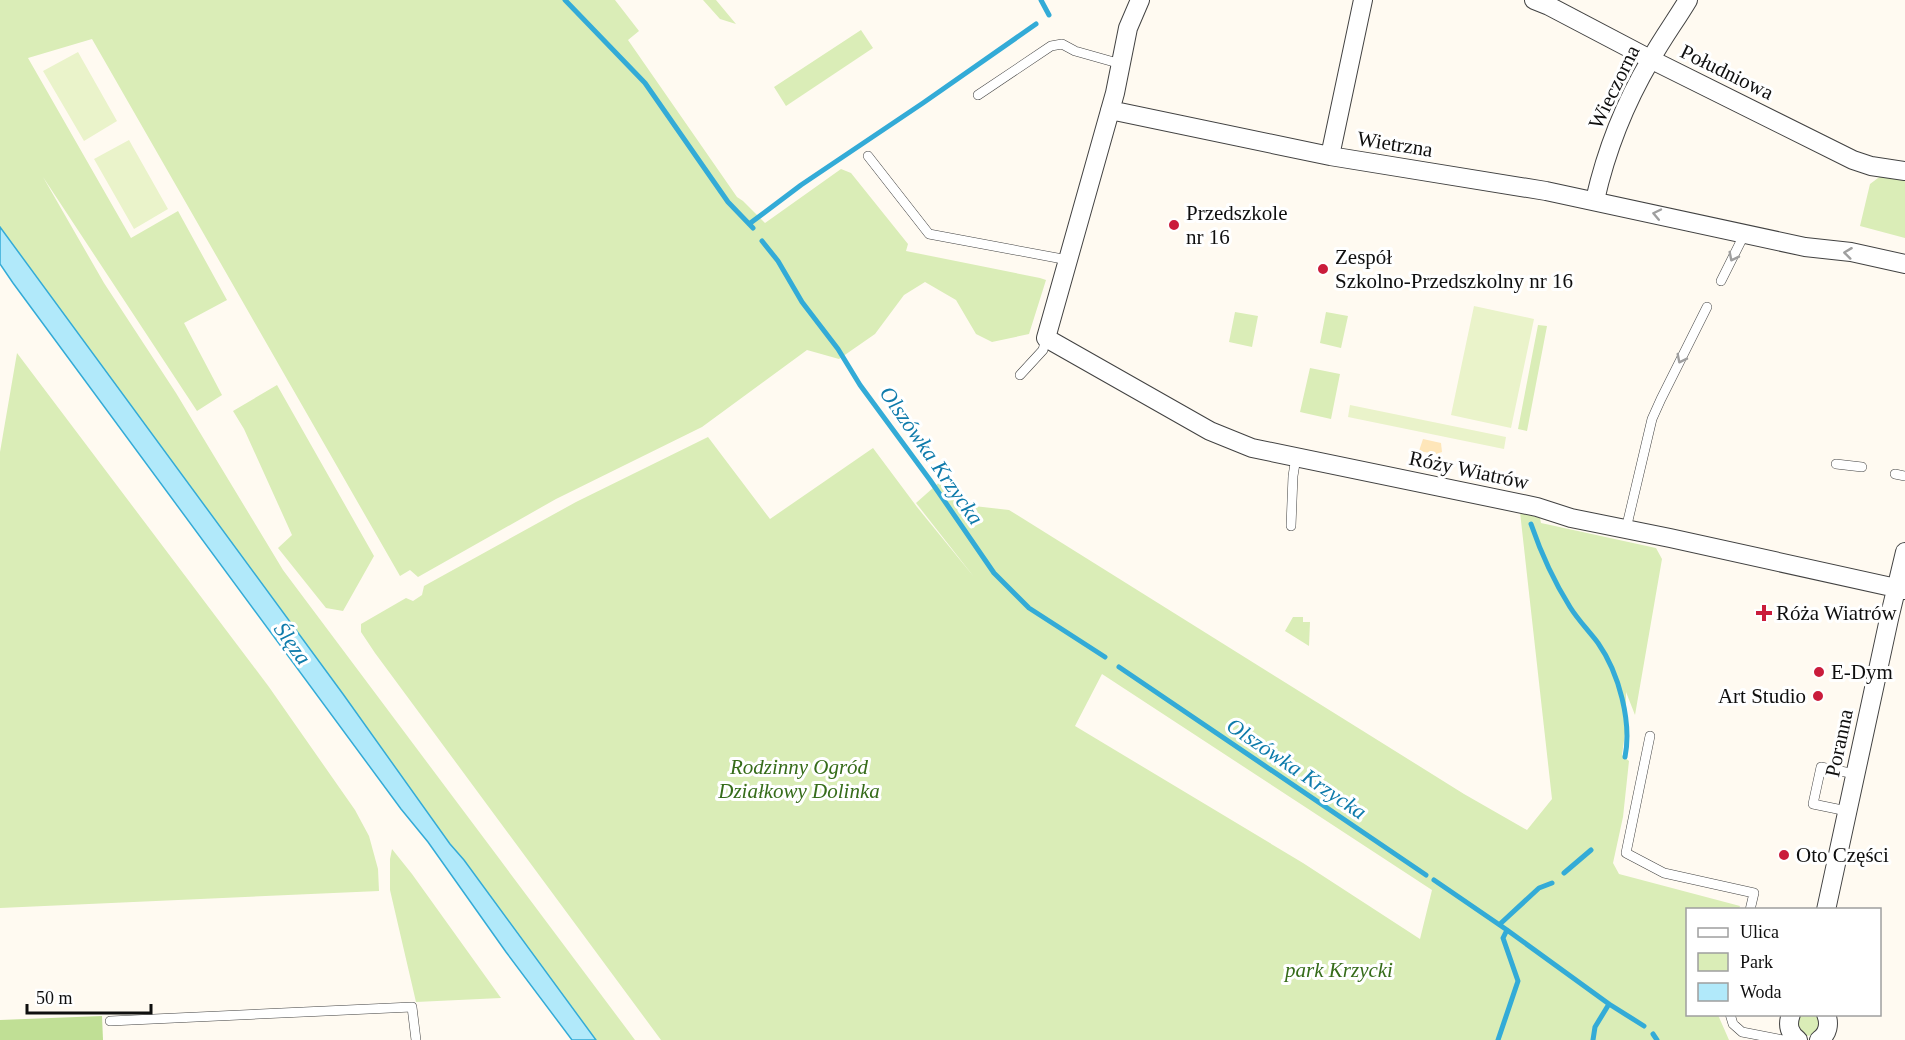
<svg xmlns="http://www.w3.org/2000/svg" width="1905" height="1040" font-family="'Times New Roman',serif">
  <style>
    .green { fill: #daedb7; fill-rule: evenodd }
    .forest { fill: #c0df95 }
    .sand { fill: #fee6b9 }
    .pitch { fill: #eaf3ca }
    .water { fill: #b1e9fa; stroke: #33abd7; stroke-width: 1.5 }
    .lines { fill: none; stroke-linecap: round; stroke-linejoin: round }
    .stream { stroke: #33abd7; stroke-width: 5 }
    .service-casing { stroke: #424242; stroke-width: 10 }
    .minor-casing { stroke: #424242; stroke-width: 20 }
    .service { stroke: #fff; stroke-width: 9 }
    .minor { stroke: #fff; stroke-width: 18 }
    .oneway { stroke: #9f9f9f }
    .poi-dot { fill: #ca1c3b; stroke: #fff; stroke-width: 2 }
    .labels { text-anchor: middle; stroke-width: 6; stroke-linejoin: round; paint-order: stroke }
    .street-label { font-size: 21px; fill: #0f0f0f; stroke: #fff }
    .poi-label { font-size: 21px; fill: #0f0f0f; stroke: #fff; text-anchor: start }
    .park-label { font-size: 21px; font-style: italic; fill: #366c1a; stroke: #fff }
    .water-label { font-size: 22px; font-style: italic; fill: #0e7bab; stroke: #fff }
  </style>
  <rect width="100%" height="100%" fill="#fffaf1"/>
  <path class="green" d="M 0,0 L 615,0 L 639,31 L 628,40 L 737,197 L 743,201 L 765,223 L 841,169 L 851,173 L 908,244 L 906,251 L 1040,278 L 1046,280 L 1029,334 L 992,342 L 976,334 L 956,300 L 925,282 L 904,295 L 875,334 L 839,359 L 807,350 L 702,427 L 556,499 L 418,577 L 410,570 L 400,576 L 92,39 L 28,58 L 131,238 L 178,211 L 227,300 L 184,323 L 222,395 L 197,411 L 43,177 L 104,283 L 176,393 L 283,570 L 635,1040 L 596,1040 L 464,860 L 450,844 L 343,694 L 0,227 Z
    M 703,0 L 716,0 L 736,24 L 720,19 Z
    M 861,30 L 873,48 L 786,106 L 774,87 Z
    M 1882,175 L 1905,179 L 1905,238 L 1860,226 L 1870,184 Z
    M 1235,312 L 1258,316 L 1252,347 L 1229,342 Z
    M 1326,312 L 1348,316 L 1341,348 L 1320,343 Z
    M 1538,325 L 1547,326 L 1527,431 L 1518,429 Z
    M 17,353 L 269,687 L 355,810 L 369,836 L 378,869 L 379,891 L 0,908 L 0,452 Z
    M 1310,368 L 1340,374 L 1331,419 L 1300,412 Z
    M 277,385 L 374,556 L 343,611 L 326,608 L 278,548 L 292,535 L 244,429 L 233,411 Z
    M 708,437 L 770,519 L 873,448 L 917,507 L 974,577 L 916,503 L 943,479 L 974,506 L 1009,510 L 1464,794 L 1527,830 L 1552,799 L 1520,512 L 1540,518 L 1541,523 L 1656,548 L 1662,559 L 1635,715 L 1626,692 L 1626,726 L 1622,755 L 1629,761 L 1623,817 L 1613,863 L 1619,874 L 1740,906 L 1739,909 L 1688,910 L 1688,1014 L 1718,1015 L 1729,1040 L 661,1040 L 375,653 L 361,632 L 361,624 L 406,598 L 413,601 L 422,595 L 424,586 L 576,502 ZM 1102,674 L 1432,890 L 1420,939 L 1303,863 L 1075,726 Z
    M 1293,617 L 1303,617 L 1303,622 L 1310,622 L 1309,646 L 1285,631 Z
    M 392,849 L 412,874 L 501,998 L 416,1002 L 390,890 L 390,859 Z
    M 1799,1015 L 1818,1015 L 1821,1026 L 1815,1035 L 1805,1036 L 1798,1031 Z"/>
  <path class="forest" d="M 102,1016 L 103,1040 L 0,1040 L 0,1020 Z"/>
  <path class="sand" d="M 1423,439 L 1441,443 L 1442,452 L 1436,454 L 1419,451 Z"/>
  <path class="pitch" d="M 78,52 L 117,121 L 84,141 L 43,71 Z
    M 129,140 L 168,209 L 134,229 L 94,159 Z
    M 1474,306 L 1534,319 L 1511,428 L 1451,415 Z
    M 1350,405 L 1506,437 L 1504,449 L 1348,417 Z"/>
  <path class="water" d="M 0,227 L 343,694 L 450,844 L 464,860 L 596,1040 L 572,1040 L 506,952 L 428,842 L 401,809 L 13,283 L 0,264 Z"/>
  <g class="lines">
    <path class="stream" d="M 565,0 L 645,83 L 728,202 L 753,228
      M 1041,0 L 1049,15
      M 749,224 L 801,185 L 923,103 L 1036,24
      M 762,241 L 778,261 L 802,302 L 838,349 L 860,385 L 930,480 L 994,573 L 1029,608 L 1105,657
      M 1531,524 C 1541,553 1553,580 1570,607 C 1578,620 1589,631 1598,643 C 1619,673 1632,722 1625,757
      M 1119,667 L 1426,875
      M 1564,873 L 1591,850
      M 1434,880 L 1507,930 L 1609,1004 L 1644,1026
      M 1500,924 L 1539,888 L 1552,883
      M 1653,1034 L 1657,1040
      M 1498,1040 L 1518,981 L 1503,938 L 1507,930
      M 1593,1040 L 1595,1027 L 1609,1004"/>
    <g class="service-casing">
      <path id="service" d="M 978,95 L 1051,46 L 1062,44 L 1075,51 L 1121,64
        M 868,156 L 929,234 L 1068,260
        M 1721,281 L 1745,233
        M 1020,375 L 1043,350 L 1046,338
        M 1836,464 L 1862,467
        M 1895,474 L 1905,476
        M 1291,526 L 1293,476 L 1296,457
        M 1626,529 L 1652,419 L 1661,399 L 1707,307
        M 1650,736 L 1626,853 L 1664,873 L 1754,893 L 1750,910
        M 1847,811 L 1813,804 L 1821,767 L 1855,774
        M 1730,1014 L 1733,1024 L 1742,1032 L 1783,1040
        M 110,1021 L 412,1007 L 416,1040"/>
    </g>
    <g class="minor-casing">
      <path id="minor" d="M 1140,0 L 1128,28 L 1115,93 L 1046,338 L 1210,431 L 1252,448 L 1537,507 L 1571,518 L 1670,538 L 1905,590
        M 1534,0 L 1549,6 L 1650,59 L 1853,160 L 1871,166 L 1905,171
        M 1110,110 L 1330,156 L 1546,191 L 1805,247 L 1851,252 L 1905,264
        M 1330,156 L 1363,0
        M 1595,200 C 1606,151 1625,103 1651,59 C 1662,39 1676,20 1688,0
        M 1826,910 L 1889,619 L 1905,552
        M 1791,1014 C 1787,1025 1789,1033 1798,1040
        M 1819,1040 C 1828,1034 1830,1024 1826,1014"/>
    </g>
    <use href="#service" class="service"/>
    <use href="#minor" class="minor"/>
  </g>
  <defs><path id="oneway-chevron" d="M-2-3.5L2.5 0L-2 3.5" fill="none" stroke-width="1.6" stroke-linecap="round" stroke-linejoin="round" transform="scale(1.5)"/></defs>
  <g class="oneway">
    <use href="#oneway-chevron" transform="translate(1657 214) rotate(-168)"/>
    <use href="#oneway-chevron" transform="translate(1848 253) rotate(-173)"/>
    <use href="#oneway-chevron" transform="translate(1733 257) rotate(117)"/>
    <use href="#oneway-chevron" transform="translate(1681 359) rotate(117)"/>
  </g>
  <g class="poi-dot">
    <circle cx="1174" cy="225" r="6"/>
    <circle cx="1323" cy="269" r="6"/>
    <path d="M1761 604h6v6h6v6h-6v6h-6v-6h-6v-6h6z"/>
    <circle cx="1819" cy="672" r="6"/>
    <circle cx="1818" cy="696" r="6"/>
    <circle cx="1784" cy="855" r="6"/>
  </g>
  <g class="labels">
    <g class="street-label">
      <text transform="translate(1727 72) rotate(26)" y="7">Południowa</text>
      <text transform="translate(1614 87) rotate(-64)" y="7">Wieczorna</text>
      <text transform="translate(1395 144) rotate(9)" y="7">Wietrzna</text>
      <text transform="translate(1469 470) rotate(12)" y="7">Róży Wiatrów</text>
      <text transform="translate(1839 743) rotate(-78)" y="7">Poranna</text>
    </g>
    <g class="poi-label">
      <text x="1186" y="220">Przedszkole<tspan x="1186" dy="24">nr 16</tspan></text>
      <text x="1335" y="264">Zespół<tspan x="1335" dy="24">Szkolno-Przedszkolny nr 16</tspan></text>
      <text x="1776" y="620">Róża Wiatrów</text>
      <text x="1831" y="679">E-Dym</text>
      <text x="1806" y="703" text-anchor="end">Art Studio</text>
      <text x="1796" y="862">Oto Części</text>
    </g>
    <g class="park-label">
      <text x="799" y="774">Rodzinny Ogród<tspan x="799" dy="24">Działkowy Dolinka</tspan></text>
      <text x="1339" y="977">park Krzycki</text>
    </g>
    <g class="water-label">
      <text transform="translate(932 455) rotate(55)" y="8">Olszówka Krzycka</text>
      <text transform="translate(293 643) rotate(54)" y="8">Ślęza</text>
      <text transform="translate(1297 768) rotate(34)" y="8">Olszówka Krzycka</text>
    </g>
  </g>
  <rect x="1686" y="908" width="195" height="108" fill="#ffffff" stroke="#9f9f9f" stroke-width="1.5"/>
  <rect x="1698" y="928" width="30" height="9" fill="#ffffff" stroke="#9f9f9f" stroke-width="1.5"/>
  <text x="1740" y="938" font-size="18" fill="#0f0f0f">Ulica</text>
  <rect x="1698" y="953" width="30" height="18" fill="#daedb7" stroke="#9f9f9f" stroke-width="1.5"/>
  <text x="1740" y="968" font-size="18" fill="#0f0f0f">Park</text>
  <rect x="1698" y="983" width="30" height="18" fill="#b1e9fa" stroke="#9f9f9f" stroke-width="1.5"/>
  <text x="1740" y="998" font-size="18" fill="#0f0f0f">Woda</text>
  <path d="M27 1004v9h124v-9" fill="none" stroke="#0f0f0f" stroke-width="3"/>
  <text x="36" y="1004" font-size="18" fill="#0f0f0f" stroke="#ffffff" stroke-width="4.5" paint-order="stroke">50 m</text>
</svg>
